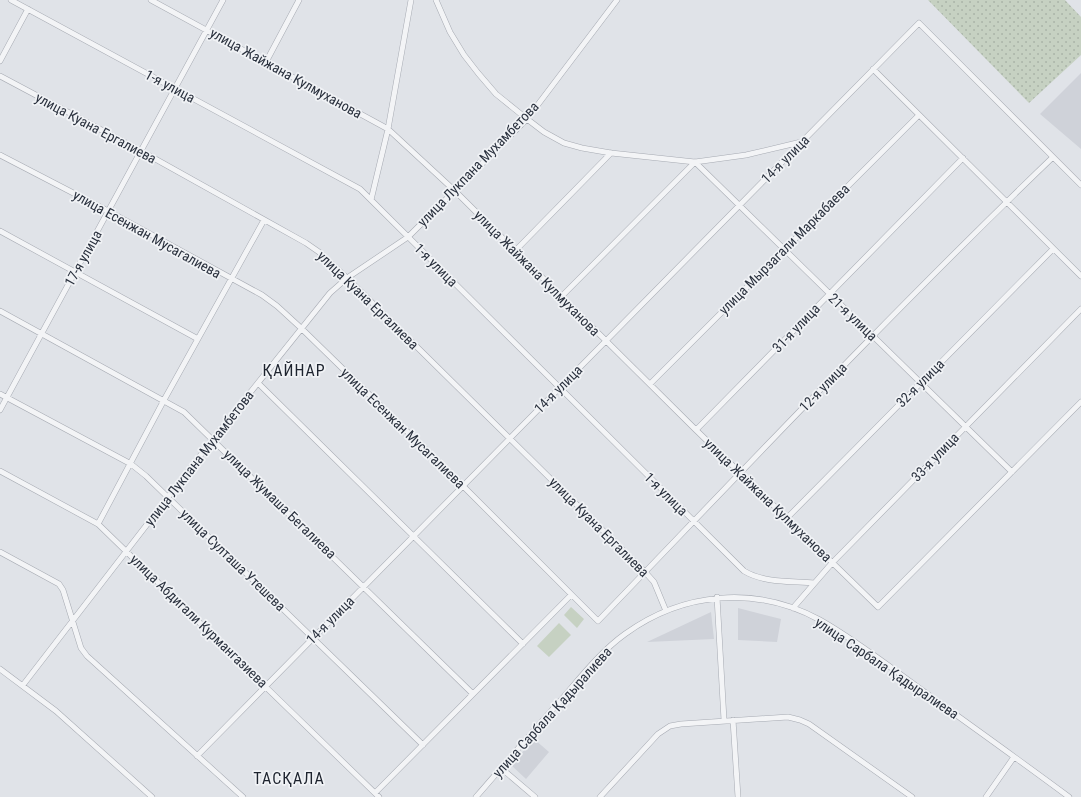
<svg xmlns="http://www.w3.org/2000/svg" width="1081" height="797" font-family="'Roboto Condensed',sans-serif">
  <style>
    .built { fill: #cfd2d9 }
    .grass { fill: url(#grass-dots) }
    .pitch { fill: #c6d1c2 }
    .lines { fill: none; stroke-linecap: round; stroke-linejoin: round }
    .minor-casing { stroke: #a6aab2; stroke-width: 6 }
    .minor { stroke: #f3f4f6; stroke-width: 5 }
    .labels { text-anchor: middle; stroke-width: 3.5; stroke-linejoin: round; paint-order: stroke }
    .street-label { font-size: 14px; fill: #2a313e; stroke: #f0f2f5 }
    .quarter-label { font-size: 16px; letter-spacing: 1px; fill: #1d232e; stroke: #f0f2f5 }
  </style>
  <defs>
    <pattern id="grass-dots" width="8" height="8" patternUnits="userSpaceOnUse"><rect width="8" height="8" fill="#c6d1c2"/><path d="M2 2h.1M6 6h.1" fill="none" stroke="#aab4a8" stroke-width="1.8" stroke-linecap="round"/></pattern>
  </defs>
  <rect width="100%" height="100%" fill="#e0e3e8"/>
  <path class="built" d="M 1081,73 L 1081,149 L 1040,114 Z
    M 738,608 L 781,619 L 777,642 L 738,640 Z
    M 711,612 L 714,639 L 647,642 Z
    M 534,739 L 549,752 L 526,779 L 511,765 Z"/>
  <path class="grass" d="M 928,0 L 1065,0 L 1081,17 L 1081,55 L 1029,103 Z"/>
  <path class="pitch" d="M 571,607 L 584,619 L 577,628 L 564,615 Z
    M 559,623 L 571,635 L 549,657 L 537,646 Z"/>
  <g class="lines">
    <g class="minor-casing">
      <path id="minor" d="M 11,0 L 360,189 L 744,571 C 764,583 791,581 814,583
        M 151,0 L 388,129 L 455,191 L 696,430 L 878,607 L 1081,402
        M 436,0 L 450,32 L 464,55 L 478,73 L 496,94 L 527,119 L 544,132 L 564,143 L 582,148 L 611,153 L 695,162 L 746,155 L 801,142
        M 0,61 L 28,9
        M 266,62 L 299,0
        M 873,69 L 1081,276
        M 0,76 L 141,151 L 306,243 L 319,252 L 347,278 L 645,572 L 654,582 L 666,611
        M 0,155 L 108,211 L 262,295 L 277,306 L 301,328 L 463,486 L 598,621 C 748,465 897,307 1053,157
        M 371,200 L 388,129 L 411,0
        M 0,231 L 198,339
        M 515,251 L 611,153
        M 561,297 L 695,162 L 1012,472
        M 0,311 L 184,412 L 473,694
        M 258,383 L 523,644
        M 650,384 L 919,115
        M 0,394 L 131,464 L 146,476 L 423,745
        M 0,410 L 223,0
        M 696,430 L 963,158
        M 0,471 L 98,524 L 379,797
        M 787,518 L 1053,249
        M 98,524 L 164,400 L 264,220
        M 0,552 L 59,584 L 63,590 L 81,648 L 87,656 L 243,797
        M 717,597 L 724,720
        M 793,608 L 832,563 L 1081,309
        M 0,669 L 56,711 L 152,797
        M 23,685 L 213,439 L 330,293 L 347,278 L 408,237 L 527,119 L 617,0
        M 733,720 L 738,797
        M 197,756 L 919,23 L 1081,185
        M 501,768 L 535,797
        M 375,793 L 571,595
        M 476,797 C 504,765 532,732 561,700 C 581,677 600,652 625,634 C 683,592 756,585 820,620 C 857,641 891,668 926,693 C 974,728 1022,762 1069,797
        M 600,797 L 658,734 L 670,726 L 681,724 L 788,717 L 800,720 L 809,724 L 912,797
        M 986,797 L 1014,757"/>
    </g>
    <use href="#minor" class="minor"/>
  </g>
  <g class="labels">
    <g class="street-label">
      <text transform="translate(286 73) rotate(29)" y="5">улица Жайжана Кулмуханова</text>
      <text transform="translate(170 86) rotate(28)" y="5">1-я улица</text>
      <text transform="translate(96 128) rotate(28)" y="5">улица Куана Ергалиева</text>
      <text transform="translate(785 159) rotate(-45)" y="5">14-я улица</text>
      <text transform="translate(478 164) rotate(-46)" y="5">улица Лукпана Мухамбетова</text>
      <text transform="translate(147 234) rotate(29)" y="5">улица Есенжан Мусагалиева</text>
      <text transform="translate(784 249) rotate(-45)" y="5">улица Мырзагали Маркабаева</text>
      <text transform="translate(83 258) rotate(-61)" y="5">17-я улица</text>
      <text transform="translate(436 265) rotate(45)" y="5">1-я улица</text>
      <text transform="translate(537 273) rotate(45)" y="5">улица Жайжана Кулмуханова</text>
      <text transform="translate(368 300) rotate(44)" y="5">улица Куана Ергалиева</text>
      <text transform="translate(853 317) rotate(44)" y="5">21-я улица</text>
      <text transform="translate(796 328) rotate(-46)" y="5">31-я улица</text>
      <text transform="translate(920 383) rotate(-45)" y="5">32-я улица</text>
      <text transform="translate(823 387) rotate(-46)" y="5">12-я улица</text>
      <text transform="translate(558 389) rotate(-45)" y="5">14-я улица</text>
      <text transform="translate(403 428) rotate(44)" y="5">улица Есенжан Мусагалиева</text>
      <text transform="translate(935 457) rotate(-46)" y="5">33-я улица</text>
      <text transform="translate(199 458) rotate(-52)" y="5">улица Лукпана Мухамбетова</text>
      <text transform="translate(666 494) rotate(45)" y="5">1-я улица</text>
      <text transform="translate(768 500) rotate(44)" y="5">улица Жайжана Кулмуханова</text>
      <text transform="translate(280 504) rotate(44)" y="5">улица Жумаша Бегалиева</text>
      <text transform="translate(599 527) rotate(45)" y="5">улица Куана Ергалиева</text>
      <text transform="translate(233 560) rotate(44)" y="5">улица Султаша Утешева</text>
      <text transform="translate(330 620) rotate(-45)" y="5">14-я улица</text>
      <text transform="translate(199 621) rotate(44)" y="5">улица Абдигали Курмангазиева</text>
      <text transform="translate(887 668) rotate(34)" y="5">улица Сарбала Қадыралиева</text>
      <text transform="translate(552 712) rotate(-48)" y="5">улица Сарбала Қадыралиева</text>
    </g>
    <g class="quarter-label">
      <text x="294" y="376">ҚАЙНАР</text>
      <text x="289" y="784">ТАСҚАЛА</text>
    </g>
  </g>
</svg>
